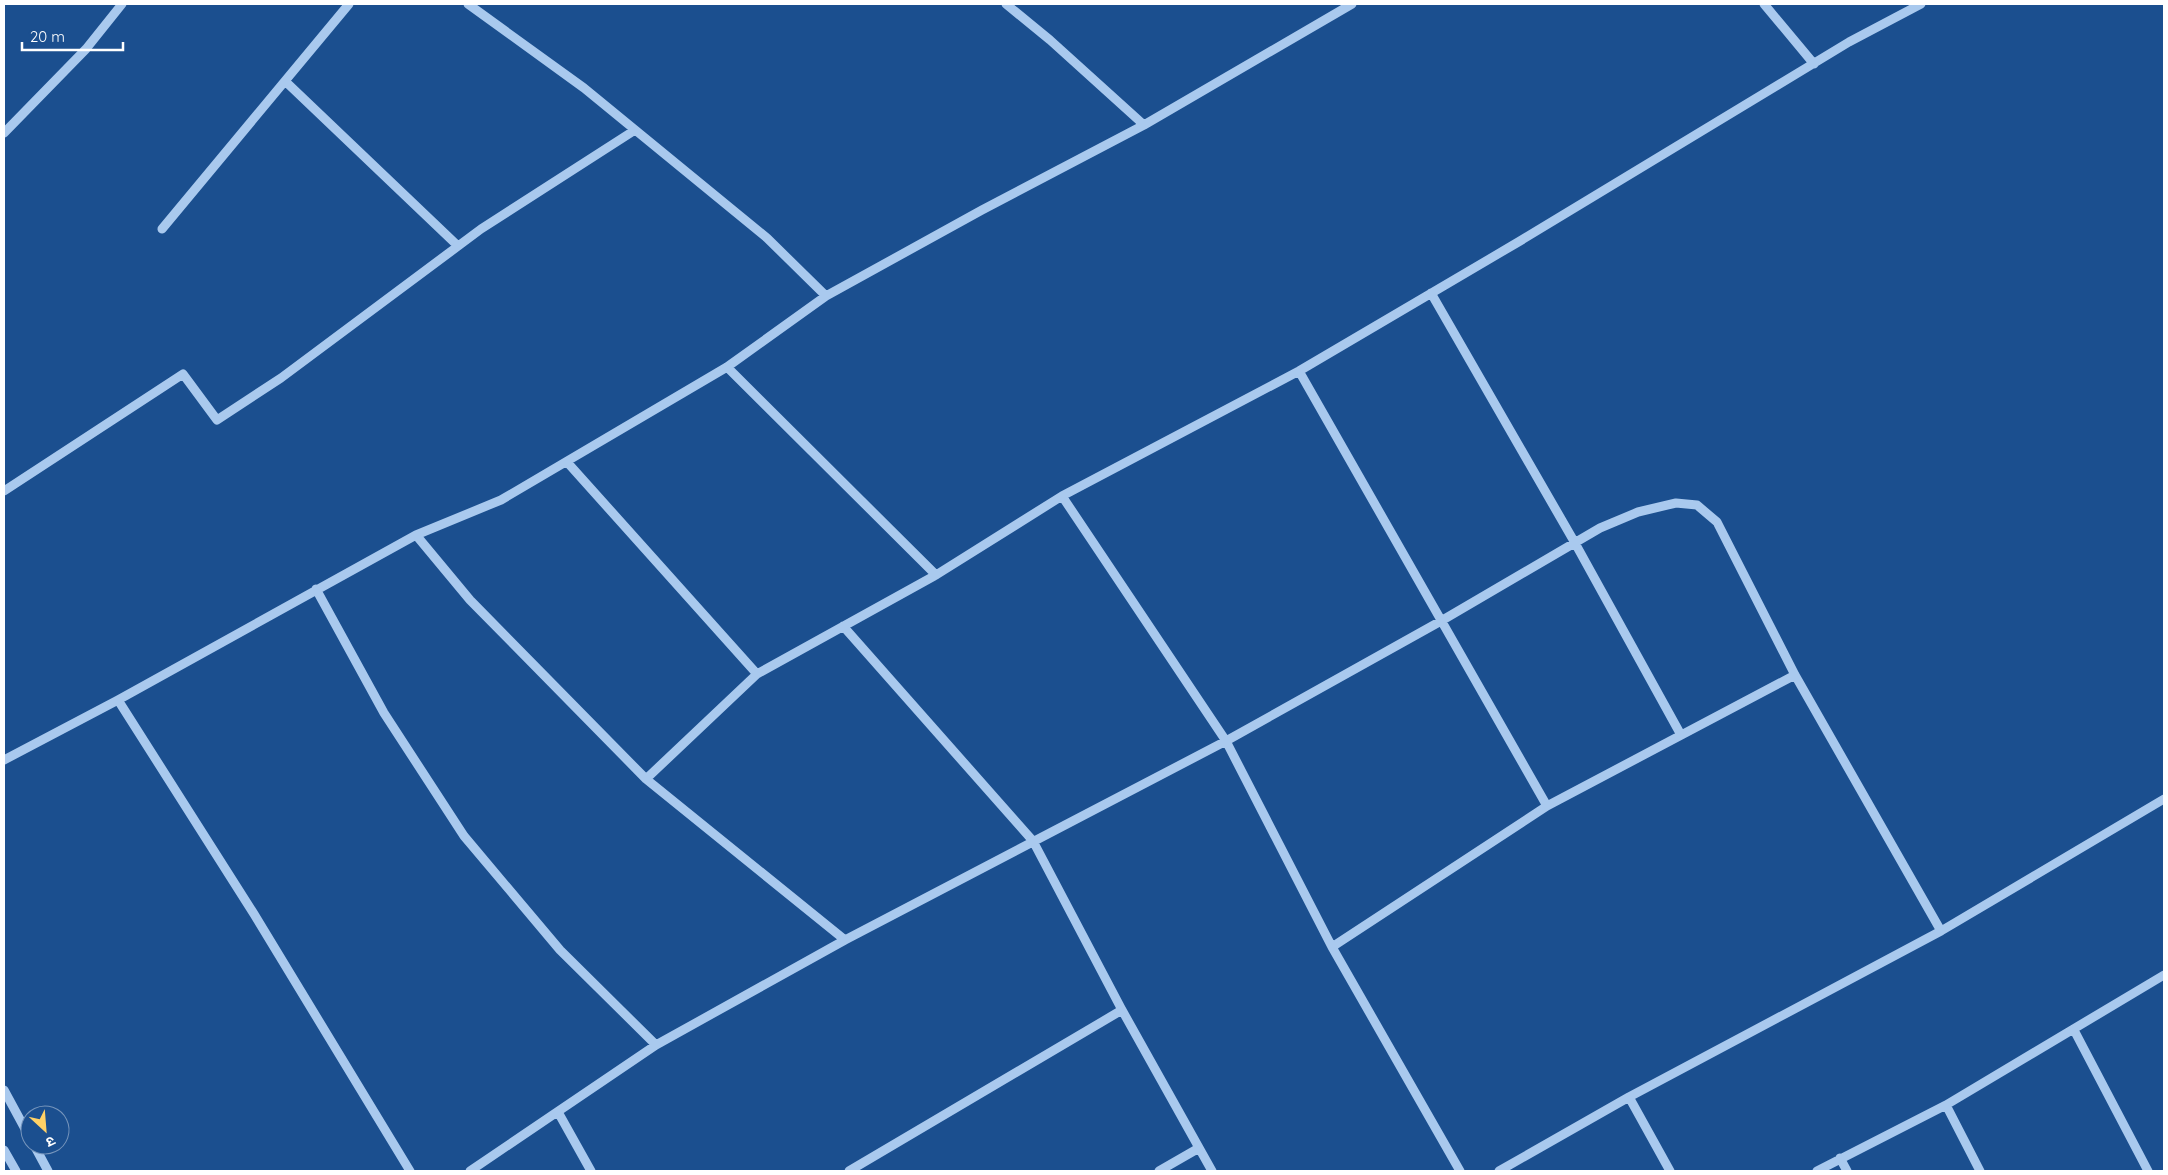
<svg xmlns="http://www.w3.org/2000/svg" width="2168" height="1175" font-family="Quicksand,'Noto Sans Devanagari',sans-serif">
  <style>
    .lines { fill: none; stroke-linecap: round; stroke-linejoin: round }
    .minor { stroke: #a9c9ee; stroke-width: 9 }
  </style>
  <rect width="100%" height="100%" fill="#1b4f8f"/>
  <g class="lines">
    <path class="minor" d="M 468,4 L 584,88 L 767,238 L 826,296
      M 1006,4 L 1050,40 L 1144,125
      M 1764,4 L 1814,64
      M 285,81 L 458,246
      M 4,133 L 86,49 L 122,4
      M 162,229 L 349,4
      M 1431,293 L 1575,543 L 1681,735
      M 727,367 L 936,575
      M 1299,371 L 1547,806
      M 567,462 L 757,674
      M 4,491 L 183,374 L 217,420 L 281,378 L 481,229 L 635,130
      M 1062,496 L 1226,741 L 1332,947 L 1460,1171
      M 416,535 L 470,600 L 646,779 L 845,940
      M 316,589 L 384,713 L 464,836 L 560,950 L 656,1045
      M 843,626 L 1033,841 L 1122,1010 L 1212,1171
      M 118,700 L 254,914 L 410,1171
      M 4,760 L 118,700 L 416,535 L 501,500 L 727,367 L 826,296 L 982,210 L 1144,125 L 1352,4
      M 646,779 L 757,674 L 936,575 L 1062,496 L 1299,371 L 1520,241 L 1849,42 L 1921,4
      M 1332,947 L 1547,806 L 1795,675
      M 2074,1030 L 2148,1171
      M 4,1090 L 30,1138
      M 1629,1097 L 1670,1171
      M 1946,1105 L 1980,1171
      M 558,1112 L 591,1171
      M 34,1145 L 48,1171
      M 4,1150 L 16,1171
      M 1840,1158 L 1847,1171
      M 470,1171 L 656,1045 L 845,940 L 1226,741 L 1441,621 L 1600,528 L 1638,512 L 1676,503 L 1697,505 L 1717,522 L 1795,675 L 1941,931
      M 849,1171 L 1122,1010
      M 1159,1171 L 1199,1148
      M 1499,1171 L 1629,1097 L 1941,931 L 2164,799
      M 1817,1171 L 1946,1105 L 2164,975"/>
  </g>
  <rect width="2168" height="1175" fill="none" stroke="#ffffff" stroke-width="10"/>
  <g transform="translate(45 1130) rotate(154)"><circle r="24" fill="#1b4f8f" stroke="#7695bc"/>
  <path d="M0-4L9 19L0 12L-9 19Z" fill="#ffd166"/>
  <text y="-8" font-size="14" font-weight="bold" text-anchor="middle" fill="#ffffff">उ</text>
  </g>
  <path d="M22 42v8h101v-8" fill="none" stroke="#ffffff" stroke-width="2.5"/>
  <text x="30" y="42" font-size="15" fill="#ffffff" stroke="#1b4f8f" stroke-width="4" paint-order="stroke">20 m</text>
</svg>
